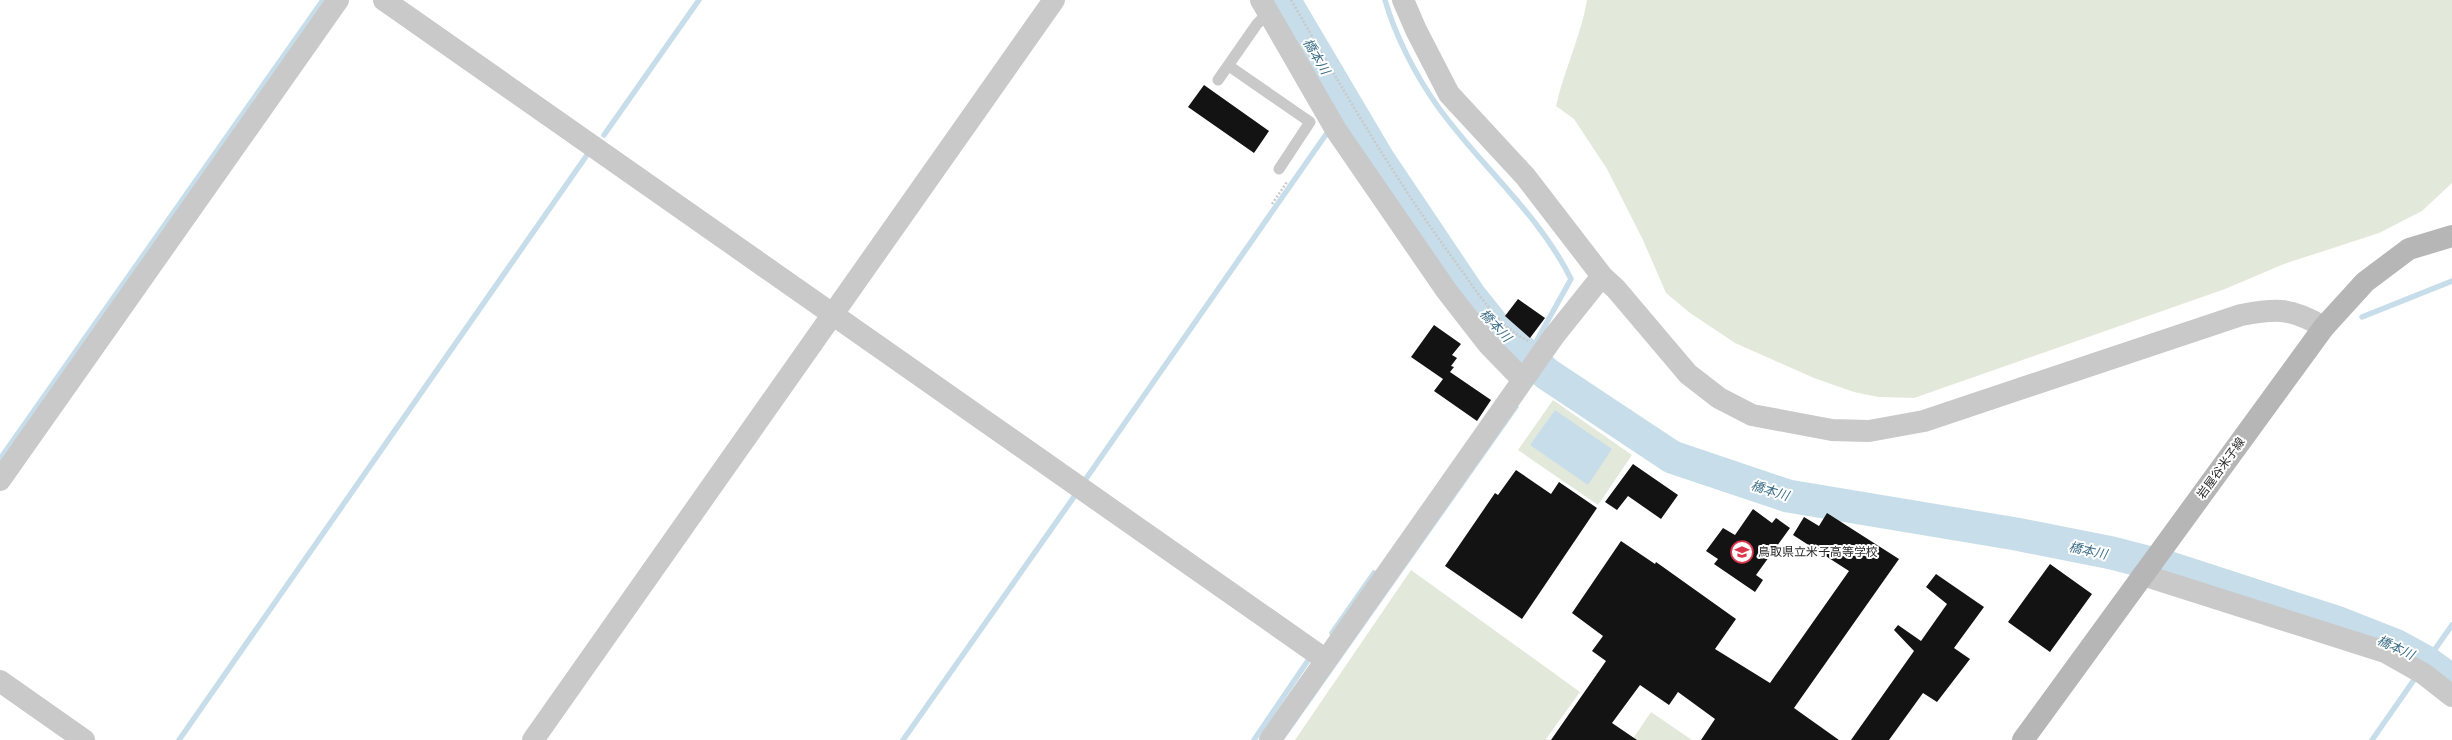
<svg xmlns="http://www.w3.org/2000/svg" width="2452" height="740" font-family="Mulish,'Noto Sans JP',sans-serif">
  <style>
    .green { fill: #e3e9da }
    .water { fill: #c7dde9 }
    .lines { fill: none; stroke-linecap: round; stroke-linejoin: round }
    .stream { stroke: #c7dde9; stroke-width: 5.5 }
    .river { stroke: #c7dde9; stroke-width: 33 }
    .building { fill: #131313 }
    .path { stroke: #c9c9c9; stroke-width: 2.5; stroke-dasharray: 2 2; stroke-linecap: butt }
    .service { stroke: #c9c9c9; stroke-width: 11 }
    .minor { stroke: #c9c9c9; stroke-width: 22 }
    .secondary { stroke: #b6b6b6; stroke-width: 22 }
    .labels { text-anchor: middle; stroke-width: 4; stroke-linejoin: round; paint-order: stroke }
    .street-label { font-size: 12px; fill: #2c2c2c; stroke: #fff }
    .poi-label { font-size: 12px; fill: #2c2c2c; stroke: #fff; text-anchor: start }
    .water-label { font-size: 13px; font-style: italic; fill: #3f7089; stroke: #fff }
  </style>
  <rect width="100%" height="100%" fill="#fff"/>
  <path class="green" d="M 1587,0 L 2452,0 L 2452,183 L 2422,211 L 2379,233 L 2284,264 L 2225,289 L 1914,398 L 1878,397 L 1854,392 L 1814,378 L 1735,343 L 1690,313 L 1666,293 L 1643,240 L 1607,169 L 1574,119 L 1556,106 C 1564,70 1581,36 1587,0 Z
    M 1553,400 L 1632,455 L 1598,505 L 1518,450 Z
    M 1411,570 L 1580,692 L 1546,739 L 1548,740 L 1295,740 Z
    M 1651,712 L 1692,740 L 1632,740 Z"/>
  <path class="water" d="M 1516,404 L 1519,407 L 1284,740 L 1281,740 Z
    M 1555,410 L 1612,449 L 1588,485 L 1530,445 Z"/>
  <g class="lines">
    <path class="stream" d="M 1385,0 C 1395,35 1415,74 1436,104 C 1478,164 1538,212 1571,279 L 1537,340
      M 604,135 L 699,0
      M 2362,317 L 2452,281
      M 0,459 L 323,0
      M 1083,483 L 1327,133
      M 1332,633 L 1374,573
      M 2426,662 L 2452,625
      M 179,740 L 587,155
      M 903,740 L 1076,494
      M 1254,740 L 1307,662
      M 2372,740 L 2416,677"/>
    <path class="river" d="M 1284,0 L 1378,159 L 1470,296 L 1494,326 L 1547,374 L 1672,457 L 1788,496 L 2016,534 L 2112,553 L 2170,568 L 2339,623 L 2395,645 L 2426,662 L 2452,681"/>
  </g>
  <path class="building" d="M 1204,85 L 1269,131 L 1254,153 L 1188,107 Z
    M 1518,299 L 1545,318 L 1530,338 L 1505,316 Z
    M 1434,325 L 1461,344 L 1452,355 L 1457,358 L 1451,366 L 1454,367 L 1450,372 L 1491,400 L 1477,421 L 1434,391 L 1443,379 L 1411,357 Z
    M 1633,464 L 1678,495 L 1661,519 L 1628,496 L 1617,510 L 1605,502 Z
    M 1516,470 L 1551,494 L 1559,482 L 1597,508 L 1522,619 L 1445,566 L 1495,493 L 1498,495 Z
    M 1753,509 L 1772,523 L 1776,518 L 1790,528 L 1756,575 L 1763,580 L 1755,592 L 1714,564 L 1718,559 L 1706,551 L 1723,528 L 1735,535 Z
    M 1827,513 L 1899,559 L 1794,708 L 1839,740 L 1701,740 L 1715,719 L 1678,692 L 1669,705 L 1640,685 L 1612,723 L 1637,740 L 1551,740 L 1606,661 L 1592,651 L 1603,636 L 1572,613 L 1621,541 L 1655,564 L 1656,562 L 1736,619 L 1715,649 L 1770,683 L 1849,571 L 1793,535 L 1804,517 L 1819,526 Z
    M 2050,564 L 2092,594 L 2050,652 L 2008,622 Z
    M 1936,574 L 1984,607 L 1954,648 L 1970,659 L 1937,702 L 1923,693 L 1889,740 L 1851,740 L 1914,651 L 1894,630 L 1898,625 L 1921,641 L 1947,604 L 1926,587 Z"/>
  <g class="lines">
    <path class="path" d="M 1291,0 C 1343,90 1395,180 1457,264 C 1477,291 1496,325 1528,341
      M 1272,204 L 1287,182"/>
    <path class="service" d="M 1229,66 L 1310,122 L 1279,169
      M 1218,80 L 1257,24 L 1268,13"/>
    <path class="minor" d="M 384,0 L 1326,660
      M 1261,0 L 1336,130 L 1446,290 L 1488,344 L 1523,380
      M 1602,276 L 1616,289 L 1688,374 L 1719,398 L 1752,415 L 1832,430 L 1869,431 L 1924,421 L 2241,315 C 2278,308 2291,308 2324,327
      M 0,480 L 338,0
      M 2143,575 L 2385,652 L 2424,674 L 2452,696
      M 0,681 L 84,740
      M 533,740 L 1054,0
      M 1270,740 L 1554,336 L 1602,276 L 1525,176 L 1449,94 L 1416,30 L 1403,0"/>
    <path class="secondary" d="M 2023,740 L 2324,327 L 2365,282 L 2409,249 L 2452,236"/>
  </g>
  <defs>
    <g id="school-ring" transform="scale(1.15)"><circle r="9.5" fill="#fff" stroke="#db364b" stroke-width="1.5"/><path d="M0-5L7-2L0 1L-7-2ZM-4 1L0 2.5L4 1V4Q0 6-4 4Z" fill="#db364b"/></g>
  </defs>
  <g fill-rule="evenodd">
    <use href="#school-ring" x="1742" y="552"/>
  </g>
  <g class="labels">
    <g class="street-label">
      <text transform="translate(2221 468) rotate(-54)" y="4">岩屋谷米子線</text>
    </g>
    <g class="poi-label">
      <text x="1758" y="556">鳥取県立米子高等学校</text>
    </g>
    <g class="water-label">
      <text transform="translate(1317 56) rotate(59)" y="5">橋本川</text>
      <text transform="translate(1496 325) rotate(47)" y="5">橋本川</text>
      <text transform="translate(1770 490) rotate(17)" y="5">橋本川</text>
      <text transform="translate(2088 550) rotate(12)" y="5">橋本川</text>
      <text transform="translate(2396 647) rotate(25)" y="5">橋本川</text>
    </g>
  </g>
</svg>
